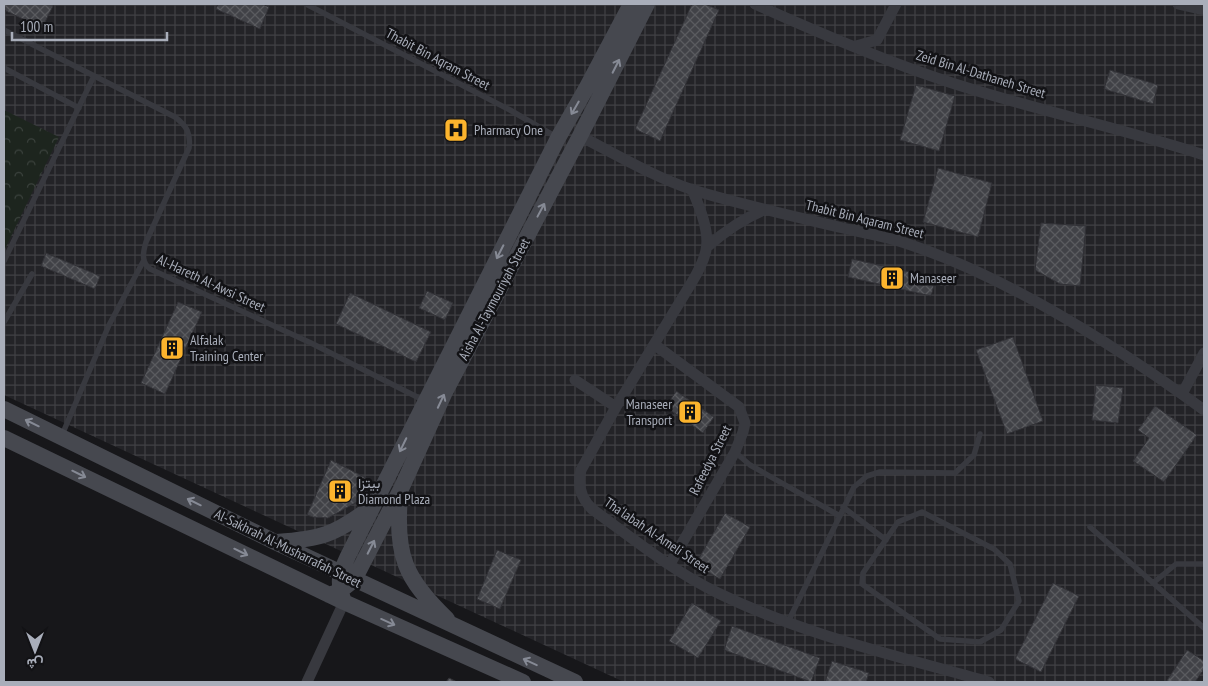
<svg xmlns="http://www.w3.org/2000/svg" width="1208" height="686" font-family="'PT Sans Narrow',Vazirmatn,sans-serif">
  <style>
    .industrial { fill: url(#industrial-grid) }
    .park { fill: url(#park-crowns) }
    .building { fill: url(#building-cross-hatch); stroke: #313136 }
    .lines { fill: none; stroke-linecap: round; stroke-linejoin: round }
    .lane { stroke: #38393f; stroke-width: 5.5 }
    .street { stroke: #38393f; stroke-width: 11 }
    .secondary { stroke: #46484f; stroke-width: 16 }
    .oneway { stroke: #868a95 }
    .labels { text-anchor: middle; stroke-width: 5; stroke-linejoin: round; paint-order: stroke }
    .street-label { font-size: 14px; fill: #a9aeba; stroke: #121215 }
    .poi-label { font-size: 14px; fill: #a9aeba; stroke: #121215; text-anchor: start }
  </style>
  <defs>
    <pattern id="industrial-grid" width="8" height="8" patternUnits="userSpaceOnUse" patternTransform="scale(1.25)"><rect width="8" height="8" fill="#232327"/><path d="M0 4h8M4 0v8" fill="none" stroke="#404044"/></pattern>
    <pattern id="park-crowns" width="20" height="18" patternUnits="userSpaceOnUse" patternTransform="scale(1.25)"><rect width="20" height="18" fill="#1d251e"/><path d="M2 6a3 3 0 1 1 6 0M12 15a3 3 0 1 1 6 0" fill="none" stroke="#3b423d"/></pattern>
    <pattern id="building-cross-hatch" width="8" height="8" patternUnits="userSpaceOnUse" patternTransform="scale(1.25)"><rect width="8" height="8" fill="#414247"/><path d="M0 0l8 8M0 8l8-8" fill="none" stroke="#5a5b5f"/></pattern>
  </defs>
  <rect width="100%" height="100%" fill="#17171a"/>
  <path class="industrial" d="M 4,4 L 1204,4 L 1204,682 L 624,682 L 4,395 Z"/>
  <path class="park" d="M 4,110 L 59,137 L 4,251 Z"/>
  <path class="building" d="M 4,4 L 54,4 L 42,28 L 4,10 Z
    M 218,4 L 262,4 L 269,7 L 260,29 L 216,9 Z
    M 692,4 L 705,4 L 719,10 L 660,141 L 635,129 Z
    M 1110,70 L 1158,85 L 1153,104 L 1104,89 Z
    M 916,85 L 955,96 L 939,151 L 900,140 Z
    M 938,168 L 992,183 L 978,237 L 923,222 Z
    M 1041,223 L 1086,226 L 1080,286 L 1060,284 L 1035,270 Z
    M 46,253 L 100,276 L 95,289 L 41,266 Z
    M 852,259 L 936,278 L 931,296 L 848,277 Z
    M 427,291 L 453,303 L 445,320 L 419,308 Z
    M 350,293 L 431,332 L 416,362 L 336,324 Z
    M 178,302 L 202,312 L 165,394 L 141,383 Z
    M 1013,337 L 1043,421 L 1007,434 L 976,350 Z
    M 1096,385 L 1123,388 L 1118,423 L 1092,420 Z
    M 676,391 L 714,417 L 703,433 L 666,407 Z
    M 1155,406 L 1197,435 L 1164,482 L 1133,461 L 1149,438 L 1138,430 Z
    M 331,460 L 370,480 L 357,502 L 328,518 L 313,517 L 307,515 Z
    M 725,513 L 750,527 L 720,579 L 695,565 Z
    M 497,550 L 521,560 L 500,609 L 477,599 Z
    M 1053,583 L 1079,596 L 1041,672 L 1015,659 Z
    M 692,603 L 721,621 L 698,658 L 669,641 Z
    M 732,626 L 820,658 L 811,682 L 724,650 Z
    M 1187,650 L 1204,661 L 1204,669 L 1195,682 L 1166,682 Z
    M 832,661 L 869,673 L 866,682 L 825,682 Z
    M 449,678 L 457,682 L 446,682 Z"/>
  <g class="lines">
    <path class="lane" d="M 306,4 L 510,110 L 558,138
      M 4,30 L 175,117 C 187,126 191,134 189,148 L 146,242 C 143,252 141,262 150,269 L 311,343 L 425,401
      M 4,68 L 79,108
      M 4,261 L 94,76
      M 4,322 L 32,274
      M 62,435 L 109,325 L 144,260
      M 735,452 L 750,465 L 840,516
      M 843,507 L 886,540
      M 922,512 L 994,549 L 1010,564 L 1019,601 L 1001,630 L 980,642 L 940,639 L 862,584 L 863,573 L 898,522 Z
      M 1090,527 L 1204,628
      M 1153,583 L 1176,564 L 1204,564
      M 788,622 L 854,487 L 867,476 L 880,472 L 955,473 L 974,455 L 980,434"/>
    <path class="street" d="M 755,4 C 819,33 885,61 952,83 C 1035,110 1121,128 1204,155
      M 1178,4 L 1204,10
      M 856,46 L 877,40 L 896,4
      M 580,136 C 617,155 654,177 693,190 C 742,205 793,216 843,228 C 863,233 885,236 905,243 C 1009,277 1116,346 1204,410
      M 692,189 C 699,206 710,231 706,250 C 704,261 698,272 692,282 L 616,407 L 581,470 C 577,485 581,498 592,509 C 632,538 674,572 718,593 C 804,635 898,656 989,682
      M 707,247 C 725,231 742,219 764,210
      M 655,345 L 739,407 L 745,423 L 743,432 L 735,452 L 670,564
      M 575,380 L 616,407
      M 1182,394 L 1204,353
      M 307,682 L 344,602"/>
    <path class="secondary" d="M 4,409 L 275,542 L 575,682
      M 4,438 L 344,602 L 523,682
      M 400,497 C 395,555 405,579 447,619
      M 277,542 C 320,539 334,535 369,509
      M 329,595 L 340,591 L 354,580 L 401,489 L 445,392 L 580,136 L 647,4
      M 344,602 C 337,582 339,575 348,556 L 558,138 L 587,87 L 631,4"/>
  </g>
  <defs><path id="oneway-shaft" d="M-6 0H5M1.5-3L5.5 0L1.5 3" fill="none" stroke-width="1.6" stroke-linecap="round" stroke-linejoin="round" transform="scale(1.25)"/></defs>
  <g class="oneway">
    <use href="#oneway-shaft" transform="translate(616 66) rotate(-63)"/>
    <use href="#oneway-shaft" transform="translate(575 108) rotate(120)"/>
    <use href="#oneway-shaft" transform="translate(541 210) rotate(-62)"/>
    <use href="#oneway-shaft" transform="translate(500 252) rotate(117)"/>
    <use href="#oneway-shaft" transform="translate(441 401) rotate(-65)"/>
    <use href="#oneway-shaft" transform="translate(32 423) rotate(-154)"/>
    <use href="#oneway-shaft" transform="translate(403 445) rotate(116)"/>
    <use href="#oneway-shaft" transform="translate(79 474) rotate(26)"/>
    <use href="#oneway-shaft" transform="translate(194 502) rotate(-154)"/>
    <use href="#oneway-shaft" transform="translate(371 547) rotate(-63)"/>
    <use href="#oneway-shaft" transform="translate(241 552) rotate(26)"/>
    <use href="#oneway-shaft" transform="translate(388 622) rotate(24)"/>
    <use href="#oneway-shaft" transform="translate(530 662) rotate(-155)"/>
  </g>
  <defs>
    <g id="hospital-square" transform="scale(1.25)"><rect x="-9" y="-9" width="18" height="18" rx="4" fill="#fcb42d" stroke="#121215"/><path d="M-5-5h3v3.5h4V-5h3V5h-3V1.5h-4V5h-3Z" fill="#111"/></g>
    <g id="building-square" transform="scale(1.25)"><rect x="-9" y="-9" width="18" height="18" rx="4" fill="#fcb42d" stroke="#121215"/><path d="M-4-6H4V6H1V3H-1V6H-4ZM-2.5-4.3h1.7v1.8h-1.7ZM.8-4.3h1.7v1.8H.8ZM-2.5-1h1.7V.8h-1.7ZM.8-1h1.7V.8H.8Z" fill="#111"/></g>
  </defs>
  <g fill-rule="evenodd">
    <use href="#hospital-square" x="456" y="130"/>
    <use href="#building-square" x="892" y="278"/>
    <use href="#building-square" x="172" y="348"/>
    <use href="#building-square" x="690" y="412"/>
    <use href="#building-square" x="340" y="491"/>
  </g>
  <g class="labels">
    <g class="street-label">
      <text transform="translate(438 59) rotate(28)" y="5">Thabit Bin Aqram Street</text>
      <text transform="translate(981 74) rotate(17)" y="5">Zeid Bin Al-Dathaneh Street</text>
      <text transform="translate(865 219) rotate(14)" y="5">Thabit Bin Aqaram Street</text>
      <text transform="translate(211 283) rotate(25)" y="5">Al-Hareth Al-Awsi Street</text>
      <text transform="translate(494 299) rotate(-62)" y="5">Aisha Al-Taymouriyah Street</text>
      <text transform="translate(710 460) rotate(-63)" y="5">Rafeedya Street</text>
      <text transform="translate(657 535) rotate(34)" y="5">Tha‘labah Al-Ameli Street</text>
      <text transform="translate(288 548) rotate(26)" y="5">Al-Sakhrah Al-Musharrafah Street</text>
    </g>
    <g class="poi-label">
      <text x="474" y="135">Pharmacy One</text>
      <text x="910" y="283">Manaseer</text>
      <text x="190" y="345">Alfalak<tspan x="190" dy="16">Training Center</tspan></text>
      <text x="672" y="409" text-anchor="end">Manaseer<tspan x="672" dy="16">Transport</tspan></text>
      <text x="358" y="488">بيتزا<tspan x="358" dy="16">Diamond Plaza</tspan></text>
    </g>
  </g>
  <rect width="1208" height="686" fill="none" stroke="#a9aeba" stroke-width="10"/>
  <g transform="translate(35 651) rotate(180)" stroke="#121215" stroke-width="4" paint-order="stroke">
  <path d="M0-4L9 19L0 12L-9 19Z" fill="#a9aeba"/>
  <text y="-8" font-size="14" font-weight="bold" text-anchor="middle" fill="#a9aeba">ش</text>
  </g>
  <path d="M12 32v8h155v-8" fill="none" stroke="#a9aeba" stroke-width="2.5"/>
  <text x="20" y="32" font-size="15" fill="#a9aeba" stroke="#121215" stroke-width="4" paint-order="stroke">100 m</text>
</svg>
